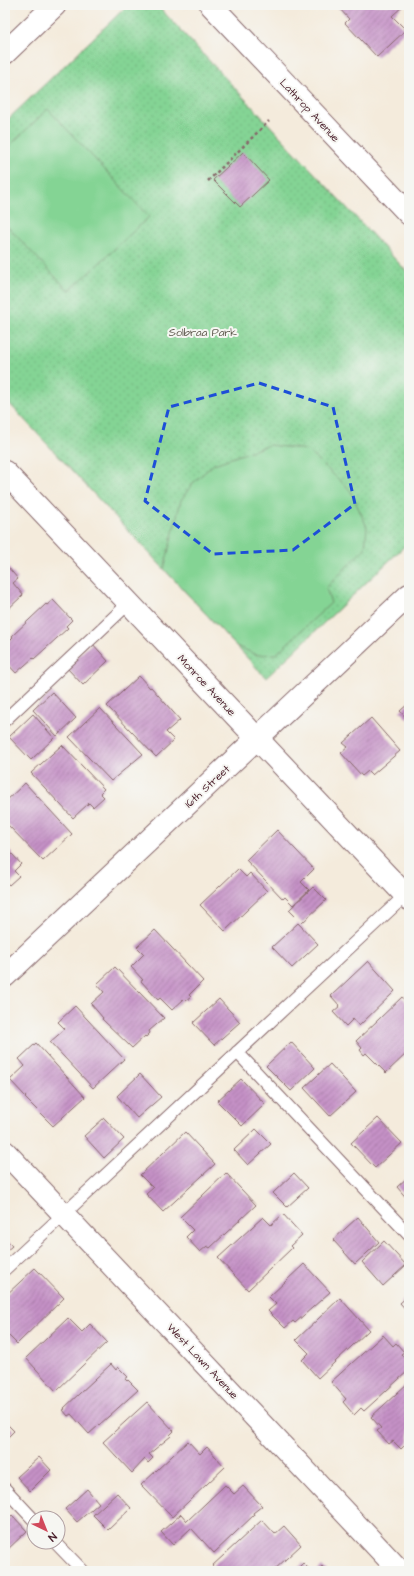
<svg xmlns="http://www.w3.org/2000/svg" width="414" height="1576" font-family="'Architects Daughter',sans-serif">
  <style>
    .park { fill: url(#park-dots); stroke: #677a60 }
    .pitch { fill: #84d494; stroke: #677a60 }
    .building { fill: url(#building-hatch) }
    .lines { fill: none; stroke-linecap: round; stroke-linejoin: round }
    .service-casing { stroke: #866669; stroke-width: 14 }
    .minor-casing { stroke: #866669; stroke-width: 24 }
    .tertiary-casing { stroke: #866669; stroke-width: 24 }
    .path { stroke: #866669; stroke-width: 2.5; stroke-dasharray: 3 3; stroke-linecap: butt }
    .service { stroke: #fff; stroke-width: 12 }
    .minor { stroke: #fff; stroke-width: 22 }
    .tertiary { stroke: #fff; stroke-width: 22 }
    .marked { fill: none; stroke: #1d4ed8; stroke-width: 3; stroke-dasharray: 8 5; stroke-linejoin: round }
    .labels { text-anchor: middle; stroke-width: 4; stroke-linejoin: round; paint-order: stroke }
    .street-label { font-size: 11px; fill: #4a1f2b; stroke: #f6f6f2 }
    .park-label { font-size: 11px; fill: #5b554a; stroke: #f6f6f2 }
  </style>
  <defs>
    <pattern id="park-dots" width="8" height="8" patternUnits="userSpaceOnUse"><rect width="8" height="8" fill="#84d494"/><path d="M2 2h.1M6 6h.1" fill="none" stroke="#74b680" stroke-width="1.8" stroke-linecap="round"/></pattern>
    <pattern id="building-hatch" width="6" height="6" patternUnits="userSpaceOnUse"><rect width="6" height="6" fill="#c591c6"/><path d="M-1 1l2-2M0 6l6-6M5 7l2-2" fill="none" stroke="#a276a1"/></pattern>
  </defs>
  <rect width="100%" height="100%" fill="#f6f6f2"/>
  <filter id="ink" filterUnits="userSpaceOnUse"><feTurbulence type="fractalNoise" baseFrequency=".025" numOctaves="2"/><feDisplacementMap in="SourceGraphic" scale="8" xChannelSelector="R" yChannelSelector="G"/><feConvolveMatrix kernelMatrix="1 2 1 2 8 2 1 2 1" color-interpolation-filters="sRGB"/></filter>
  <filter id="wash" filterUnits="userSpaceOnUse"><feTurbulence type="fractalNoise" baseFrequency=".012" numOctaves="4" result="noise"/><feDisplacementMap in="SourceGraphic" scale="16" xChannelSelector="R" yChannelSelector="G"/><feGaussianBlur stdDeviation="0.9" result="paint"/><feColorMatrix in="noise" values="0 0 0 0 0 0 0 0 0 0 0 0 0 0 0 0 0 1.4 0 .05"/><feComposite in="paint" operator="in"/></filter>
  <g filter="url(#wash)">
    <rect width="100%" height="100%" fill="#f4ebdc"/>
    <path class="park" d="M 128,5 L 157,5 L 409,274 L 409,542 L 266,678 L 5,399 L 5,122 Z"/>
    <path class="pitch" d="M 48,109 L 149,217 L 69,291 L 5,224 L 5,150 Z
      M 269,445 L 307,450 L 350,490 L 367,527 L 365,548 L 326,588 L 331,603 L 276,654 L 257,655 L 236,646 L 164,569 L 181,500 L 193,483 L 214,464 Z"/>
    <g id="blocks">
      <path class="building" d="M 341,5 L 404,5 L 392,16 L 406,30 L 377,57 L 345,23 L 349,19 L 338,7 Z
        M 243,152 L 269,180 L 240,207 L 213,180 Z
        M 7,566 L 18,579 L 13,583 L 23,595 L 5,612 L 5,568 Z
        M 53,600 L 72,620 L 66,626 L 68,628 L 34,659 L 33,658 L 16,673 L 5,661 L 5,645 L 13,637 L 12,636 L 46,604 L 47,605 Z
        M 92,643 L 108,661 L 83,685 L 66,667 Z
        M 139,676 L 150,688 L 151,687 L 180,720 L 166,732 L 174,740 L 156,757 L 107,706 Z
        M 52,692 L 76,718 L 57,736 L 33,710 Z
        M 409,703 L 409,721 L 400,711 Z
        M 100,708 L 143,754 L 111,781 L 69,737 Z
        M 33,714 L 54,738 L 31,760 L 9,737 Z
        M 371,718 L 400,751 L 372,775 L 368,771 L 362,776 L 341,753 L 348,747 L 343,743 Z
        M 62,745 L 104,789 L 100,793 L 104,797 L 93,807 L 89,803 L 73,818 L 31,773 Z
        M 25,783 L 72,834 L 43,861 L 6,823 L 7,822 L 5,820 L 5,802 Z
        M 277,830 L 314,869 L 301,882 L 309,890 L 293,905 L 285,897 L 283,899 L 246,860 Z
        M 5,846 L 21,864 L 14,871 L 19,876 L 9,885 L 5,881 Z
        M 238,869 L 246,877 L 250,873 L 267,891 L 225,931 L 200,905 Z
        M 313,887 L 326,900 L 302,923 L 289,910 Z
        M 298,923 L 318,944 L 292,968 L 272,947 Z
        M 155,930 L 203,981 L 189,995 L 191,997 L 186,1001 L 184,999 L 172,1010 L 160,998 L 158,1000 L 141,981 L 143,980 L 131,967 L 144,954 L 137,947 Z
        M 368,961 L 395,991 L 359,1026 L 353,1019 L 346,1026 L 333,1012 L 340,1006 L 331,996 Z
        M 115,967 L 164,1018 L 149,1031 L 150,1033 L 146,1037 L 145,1036 L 132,1048 L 102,1019 L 103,1018 L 91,1004 L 104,992 L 97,984 Z
        M 402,997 L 409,1005 L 409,1051 L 386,1073 L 366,1053 L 364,1055 L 360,1050 L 362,1048 L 356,1041 Z
        M 219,999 L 240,1022 L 214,1045 L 193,1023 Z
        M 75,1006 L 124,1059 L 93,1088 L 50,1042 L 65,1029 L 58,1022 Z
        M 291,1042 L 315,1068 L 291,1091 L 266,1066 Z
        M 36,1043 L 85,1097 L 53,1126 L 25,1098 L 26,1097 L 10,1080 L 25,1066 L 19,1059 Z
        M 330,1064 L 356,1092 L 330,1116 L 304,1088 Z
        M 140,1074 L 161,1097 L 137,1118 L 117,1096 Z
        M 241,1079 L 265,1104 L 242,1126 L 217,1101 Z
        M 104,1118 L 124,1139 L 104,1158 L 84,1136 Z
        M 378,1118 L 402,1143 L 375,1168 L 351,1143 Z
        M 256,1129 L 271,1144 L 248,1165 L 234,1150 Z
        M 185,1132 L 215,1164 L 163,1212 L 146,1194 L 153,1188 L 140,1175 Z
        M 226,1173 L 256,1205 L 210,1248 L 207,1246 L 200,1252 L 186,1237 L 193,1230 L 180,1217 Z
        M 294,1173 L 308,1188 L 287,1207 L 273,1193 Z
        M 409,1176 L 409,1201 L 397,1187 Z
        M 283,1214 L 302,1235 L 290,1246 L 292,1248 L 248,1290 L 218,1258 L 263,1217 L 271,1225 Z
        M 358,1217 L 379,1242 L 355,1264 L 333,1240 Z
        M 5,1238 L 12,1246 L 5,1252 Z
        M 384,1241 L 406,1265 L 383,1286 L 362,1262 Z
        M 304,1264 L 330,1292 L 295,1323 L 293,1321 L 285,1328 L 268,1311 L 276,1304 L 269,1297 Z
        M 35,1268 L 64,1298 L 17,1344 L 5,1332 L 5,1296 Z
        M 409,1295 L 409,1313 L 400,1303 Z
        M 340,1298 L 369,1330 L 318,1378 L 302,1360 L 309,1353 L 296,1340 Z
        M 68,1318 L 82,1332 L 90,1324 L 107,1342 L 56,1391 L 26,1358 Z
        M 383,1335 L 393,1346 L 396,1343 L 404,1352 L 401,1354 L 409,1364 L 409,1370 L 364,1411 L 361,1408 L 354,1415 L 343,1402 L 346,1399 L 331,1382 Z
        M 111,1364 L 116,1370 L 118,1367 L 128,1377 L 125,1379 L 127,1381 L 128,1380 L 138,1390 L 89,1434 L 71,1414 L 68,1416 L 63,1410 L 65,1409 L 64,1408 Z
        M 409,1382 L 409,1441 L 401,1449 L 393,1441 L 389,1444 L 377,1431 L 381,1428 L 371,1417 Z
        M 147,1402 L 174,1431 L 170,1435 L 171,1436 L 149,1454 L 153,1458 L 148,1463 L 145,1459 L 132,1473 L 103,1442 Z
        M 5,1422 L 14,1431 L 5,1440 Z
        M 188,1441 L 200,1454 L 207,1447 L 225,1467 L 172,1517 L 141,1485 Z
        M 39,1457 L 51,1470 L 30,1491 L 17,1477 Z
        M 225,1485 L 234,1494 L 243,1486 L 262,1506 L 253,1513 L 254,1515 L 214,1553 L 191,1528 L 173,1545 L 161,1532 L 181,1514 L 187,1521 Z
        M 87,1489 L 99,1503 L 77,1522 L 65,1509 Z
        M 117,1493 L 131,1508 L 108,1530 L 93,1515 Z
        M 12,1515 L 27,1531 L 5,1552 L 5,1522 Z
        M 262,1520 L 275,1534 L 284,1526 L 301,1545 L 273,1571 L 217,1571 L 212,1566 Z
        M 303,1563 L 311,1571 L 295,1571 Z
        M 322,1566 L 327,1571 L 317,1571 Z"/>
    </g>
  </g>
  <g filter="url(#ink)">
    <use href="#blocks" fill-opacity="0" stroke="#866669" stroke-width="1"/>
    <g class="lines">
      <g class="service-casing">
        <path id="service" d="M 5,720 L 129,603
          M 237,1052 L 409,1235
          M 5,1269 L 409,892
          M 5,1489 L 34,1520
          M 55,1542 L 83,1571"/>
      </g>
      <g class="minor-casing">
        <path id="minor" d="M 5,53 L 55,5
          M 5,472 L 409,899
          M 5,1152 L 400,1571"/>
      </g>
      <g class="tertiary-casing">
        <path id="tertiary" d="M 211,5 L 409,214
          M 5,976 L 409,595"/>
      </g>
      <path class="path" d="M 208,181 L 269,121"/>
      <use href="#service" class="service"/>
      <use href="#minor" class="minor"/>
      <use href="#tertiary" class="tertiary"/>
    </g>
  </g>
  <path class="marked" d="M 259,383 L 333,407 L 355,504 L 293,550 L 213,554 L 145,501 L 169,407 Z"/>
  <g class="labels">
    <g class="street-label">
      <text transform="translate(310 110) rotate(47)" y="4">Lathrop Avenue</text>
      <text transform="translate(207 685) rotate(47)" y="4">Monroe Avenue</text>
      <text transform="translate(207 786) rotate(-43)" y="4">16th Street</text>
      <text transform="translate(203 1361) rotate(47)" y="4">West Lawn Avenue</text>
    </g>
    <g class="park-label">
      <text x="203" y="336">Solbraa Park</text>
    </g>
  </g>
  <rect width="414" height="1576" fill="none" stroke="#f6f6f2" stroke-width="20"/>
  <g transform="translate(46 1530) rotate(137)"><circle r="19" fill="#f6f6f2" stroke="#b1a0a2"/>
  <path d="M0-3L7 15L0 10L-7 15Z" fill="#d1495b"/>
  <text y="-6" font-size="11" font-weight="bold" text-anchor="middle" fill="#4a1f2b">N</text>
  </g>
</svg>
